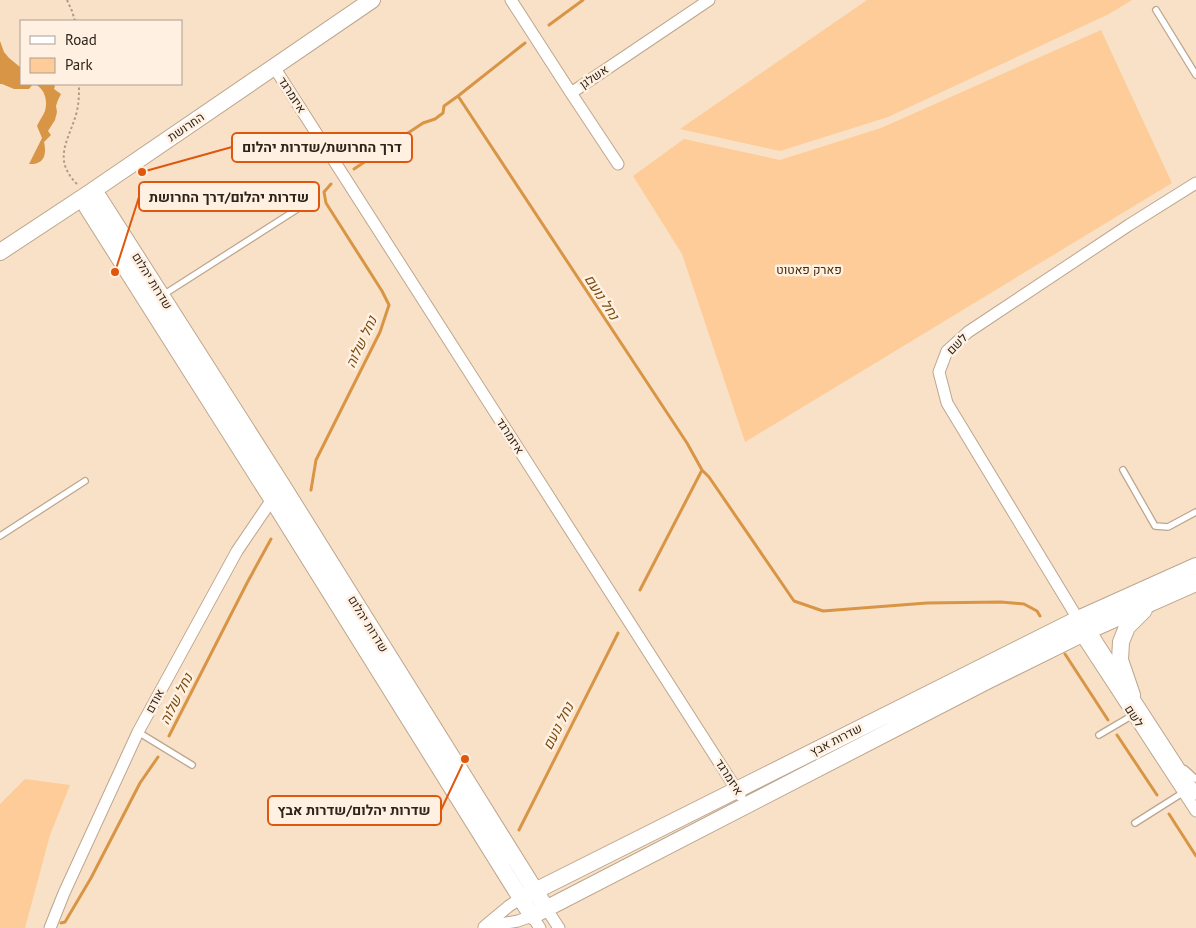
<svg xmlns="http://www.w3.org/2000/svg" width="1196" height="928" font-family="'PT Sans',Heebo,sans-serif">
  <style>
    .green { fill: #fdcc98 }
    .water { fill: #d99546 }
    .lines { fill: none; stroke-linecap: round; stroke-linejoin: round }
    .stream { stroke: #d99546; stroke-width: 3 }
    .lane-casing { stroke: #bda68e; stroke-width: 8 }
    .street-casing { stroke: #bda68e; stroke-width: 13 }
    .secondary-casing { stroke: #bda68e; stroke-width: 18 }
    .path { stroke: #ae9b87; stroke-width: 2; stroke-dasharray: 2.5 2.5; stroke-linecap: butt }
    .lane { stroke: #fff; stroke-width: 5.5 }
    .street { stroke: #fff; stroke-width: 11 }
    .secondary { stroke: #fff; stroke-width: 16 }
    .labels { text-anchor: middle; stroke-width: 5; stroke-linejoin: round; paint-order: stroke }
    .street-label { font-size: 12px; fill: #2d241b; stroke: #fff0e1 }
    .park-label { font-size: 12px; fill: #422704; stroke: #fff0e1 }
    .water-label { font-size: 14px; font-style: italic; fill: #784b0f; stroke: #fff0e1 }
    .leader { fill: none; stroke: #df560d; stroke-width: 2 }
    .callout-dot { fill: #df560d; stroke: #fff0e1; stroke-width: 2 }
    .callout { fill: #fff0e1; stroke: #df560d; stroke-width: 2 }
    .callout-label { font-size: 14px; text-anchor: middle; font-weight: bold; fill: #2d241b }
  </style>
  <rect width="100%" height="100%" fill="#f9e1c7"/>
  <path class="green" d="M 867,0 L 1132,0 L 1109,14 L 888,117 L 780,151 L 680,129 Z
    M 1101,30 L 1172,183 L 745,442 L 682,254 L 633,176 L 684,139 L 780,160 L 881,128 Z
    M 25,779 L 70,785 L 50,835 L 25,928 L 0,928 L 0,804 Z"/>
  <path class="water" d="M 0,41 L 4,52 L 9,58 L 20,67 L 20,71 L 21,72 L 21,84 L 33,84 L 29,89 L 14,89 L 2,84 L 0,84 Z
    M 35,84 L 53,84 L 55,86 L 54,89 L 61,94 L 58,100 L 56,106 L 57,112 L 55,120 L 48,131 L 51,135 L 44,142 C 47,155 44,165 29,164 L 42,138 L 37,126 C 39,121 43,116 45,111 C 48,101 45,89 35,84 Z"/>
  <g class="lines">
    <path class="stream" d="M 549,25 L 583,0
      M 525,43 L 458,96 L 687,443 L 702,470 L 640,590
      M 354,169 L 423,123 L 435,119 L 443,113 L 444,106 L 458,96
      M 702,470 L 709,477 L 794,601 L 823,611 L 927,603 L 1001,602 L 1024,604 L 1037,611 L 1040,616
      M 311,490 L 316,460 L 380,332 L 389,305 L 382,291 L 326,203 L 324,192 L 331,184
      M 1065,654 L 1108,720
      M 1117,735 L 1157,795
      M 169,736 L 247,583 L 271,539
      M 1169,814 L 1196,856
      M 519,830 L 618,633
      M 61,923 L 65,922 L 91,878 L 140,783 L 158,757"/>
    <g class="lane-casing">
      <path id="lane" d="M 1156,10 L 1196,75
        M 163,295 L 299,208
        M 1123,470 L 1155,526 L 1168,527 L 1196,512
        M 0,536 L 85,481
        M 138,732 L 192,765
        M 1099,735 L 1133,715
        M 1185,769 L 1196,779
        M 1135,823 L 1184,792"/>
    </g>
    <g class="street-casing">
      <path id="street" d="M 511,0 L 571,93 L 709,0
        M 274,67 L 740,795
        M 571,93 L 618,164
        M 1196,183 L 1129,225 L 968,332 L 947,351 L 939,372 L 947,403 L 1078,619 L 1090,630 L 1098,643 L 1196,794
        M 1079,628 L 1081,635 L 1196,811
        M 546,908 L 559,928
        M 485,926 L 509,906 L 521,898
        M 484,927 L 518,921 L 532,916 L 540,928
        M 50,928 L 64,893 L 138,732 L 237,551 L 275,495"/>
    </g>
    <g class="secondary-casing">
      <path id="secondary" d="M 88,194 L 87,207 L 272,499 L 532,916 L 987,681 L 1090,630 L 1196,583
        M 88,194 L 99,198 L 282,485 L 546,908
        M 0,252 L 88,194 L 372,0
        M 1132,695 L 1120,660 L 1121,642 L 1127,627 L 1144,610
        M 527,895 L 1078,619 L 1196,566"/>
    </g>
    <path class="path" d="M 67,0 L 72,11 L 75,21
      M 77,184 C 51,158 70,139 77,111 C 79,102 79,93 79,84"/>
    <use href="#lane" class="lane"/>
    <use href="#street" class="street"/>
    <use href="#secondary" class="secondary"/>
  </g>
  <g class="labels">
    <g class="street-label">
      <text transform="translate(594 77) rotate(-34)" y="4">אשלגן</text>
      <text transform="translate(292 95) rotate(57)" y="4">איזמרגד</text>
      <text transform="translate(186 127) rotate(-34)" y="4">החרושת</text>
      <text transform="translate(152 281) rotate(58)" y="4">שדרות יהלום</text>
      <text transform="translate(957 344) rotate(-46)" y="4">לשם</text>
      <text transform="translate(510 436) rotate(57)" y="4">איזמרגד</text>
      <text transform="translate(368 624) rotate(58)" y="4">שדרות יהלום</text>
      <text transform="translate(155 701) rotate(-61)" y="4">אודם</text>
      <text transform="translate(1134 716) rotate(57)" y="4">לשם</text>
      <text transform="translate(836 740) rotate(-27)" y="4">שדרות אבץ</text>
      <text transform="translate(729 777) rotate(57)" y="4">איזמרגד</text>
    </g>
    <g class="park-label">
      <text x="809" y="274">פארק פאטוט</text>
    </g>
    <g class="water-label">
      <text transform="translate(602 297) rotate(57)" y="5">נחל נועם</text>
      <text transform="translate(361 342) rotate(-65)" y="5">נחל שלוה</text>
      <text transform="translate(176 699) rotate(-63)" y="5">נחל שלוה</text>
      <text transform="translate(558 726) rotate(-63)" y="5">נחל נועם</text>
    </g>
  </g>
  <path class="leader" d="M142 172L232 147M115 272L139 197M465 759L441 810"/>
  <g class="callout-dot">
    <circle cx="142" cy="172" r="5"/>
    <circle cx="115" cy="272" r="5"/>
    <circle cx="465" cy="759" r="5"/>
  </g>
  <g class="callout">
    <rect x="232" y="133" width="180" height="29" rx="5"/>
    <rect x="139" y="182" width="180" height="29" rx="5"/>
    <rect x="268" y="796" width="173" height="29" rx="5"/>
  </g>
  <g class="callout-label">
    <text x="322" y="152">דרך החרושת/שדרות יהלום</text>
    <text x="229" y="202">שדרות יהלום/דרך החרושת</text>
    <text x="354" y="815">שדרות יהלום/שדרות אבץ</text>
  </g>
  <rect x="20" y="20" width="162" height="65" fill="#fff0e1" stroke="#ab9e92"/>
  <rect x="30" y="36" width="25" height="8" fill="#ffffff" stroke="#ab9e92"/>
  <text x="65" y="45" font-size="15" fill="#2d241b">Road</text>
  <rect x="30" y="58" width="25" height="15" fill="#fdcc98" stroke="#ab9e92"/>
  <text x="65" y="70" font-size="15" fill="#2d241b">Park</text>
</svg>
